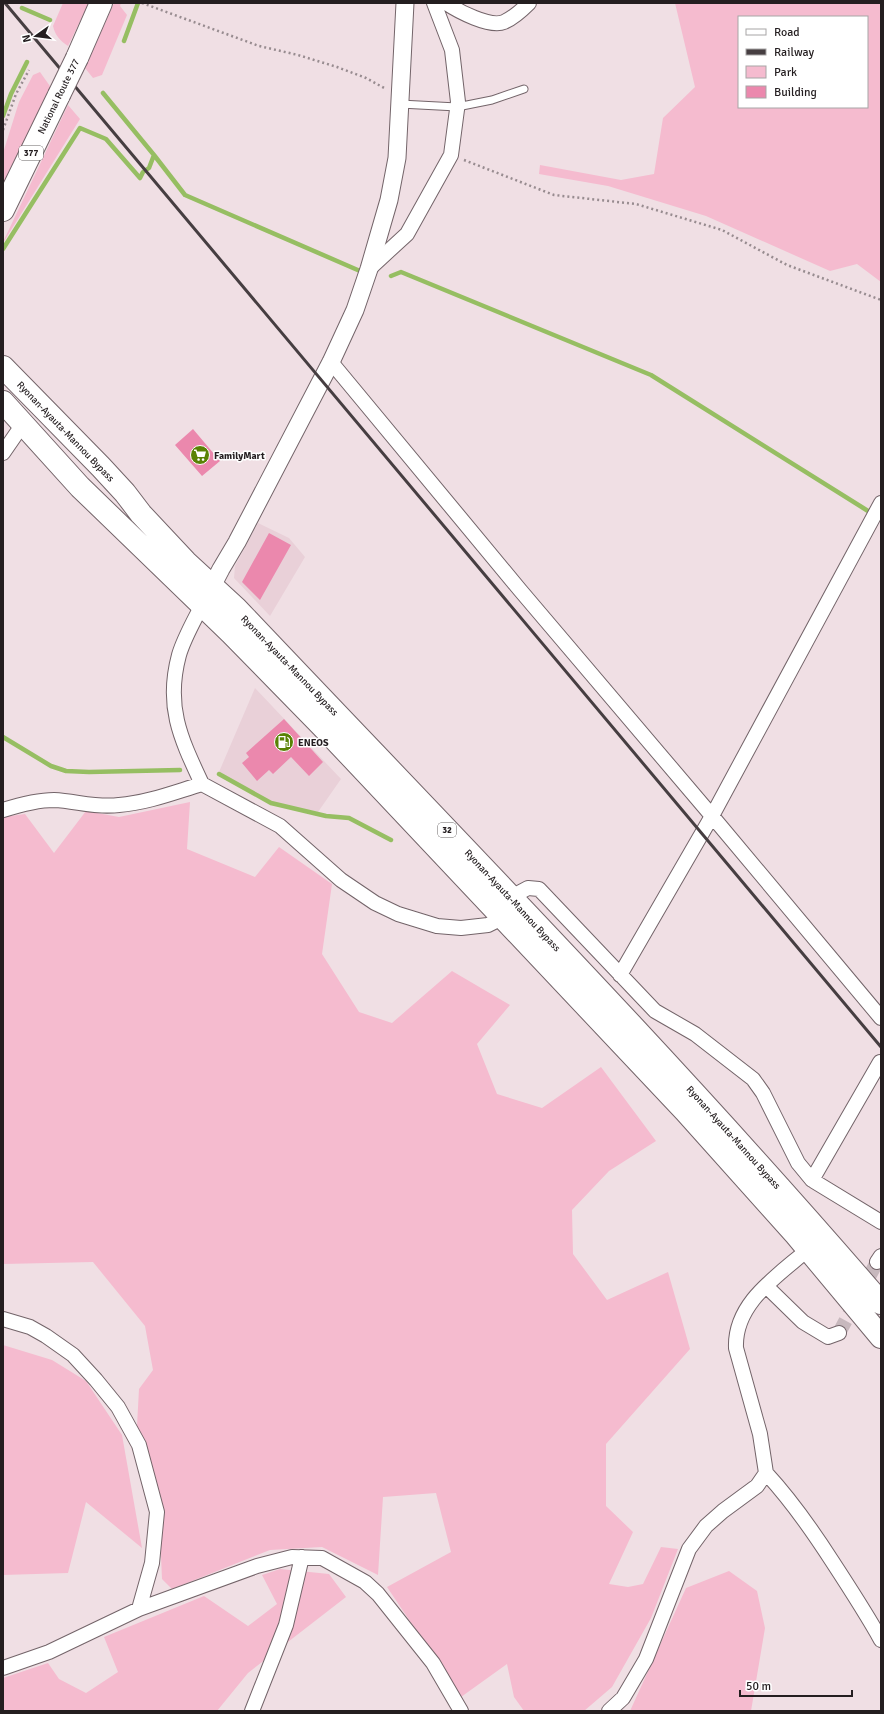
<svg xmlns="http://www.w3.org/2000/svg" width="884" height="1714" font-family="Signika,sans-serif">
  <style>
    .built { fill: #e9d0d8 }
    .green { fill: #f5bbcf; fill-rule: evenodd }
    .lines { fill: none; stroke-linecap: round; stroke-linejoin: round }
    .stream { stroke: #96be62; stroke-width: 4.5 }
    .building { fill: #eb88ad }
    .minor-tunnel { stroke: #c7b8bd; stroke-width: 14; stroke-dasharray: 14 7; stroke-linecap: butt }
    .service-casing { stroke: #736469; stroke-width: 9 }
    .minor-casing { stroke: #736469; stroke-width: 16 }
    .tertiary-casing { stroke: #736469; stroke-width: 19 }
    .trunk-casing { stroke: #736469; stroke-width: 24 }
    .path { stroke: #988c90; stroke-width: 2.5; stroke-dasharray: 2 3; stroke-linecap: butt }
    .service { stroke: #fff; stroke-width: 7 }
    .minor { stroke: #fff; stroke-width: 14 }
    .tertiary { stroke: #fff; stroke-width: 17 }
    .trunk { stroke: #fff; stroke-width: 22 }
    .rail { stroke: #463e41; stroke-width: 3 }
    .trunk-bridge-casing { stroke: #736469; stroke-width: 24; stroke-linecap: butt }
    .trunk-bridge { stroke: #fff; stroke-width: 22 }
    .labels { text-anchor: middle; stroke-width: 3; stroke-linejoin: round; paint-order: stroke }
    .shield { fill: #fff; stroke: #666263; stroke-width: 1 }
    .shield-label { font-size: 9px; font-weight: bold; fill: #241e20 }
    .street-label { font-size: 10px; fill: #241e20; stroke: #fff }
    .poi-label { font-size: 10px; font-weight: bold; fill: #241e20; stroke: #fff; text-anchor: start }
  </style>
  <rect width="100%" height="100%" fill="#f0dfe4"/>
  <path class="built" d="M 258,523 L 289,538 L 305,557 L 270,616 L 234,578 L 235,566 Z
    M 255,688 L 341,779 L 318,812 L 278,804 L 258,795 L 219,772 Z"/>
  <path class="green" d="M 63,3 L 89,3 L 68,46 C 60,41 55,35 53,26 Z
    M 114,3 L 121,3 L 120,6 L 127,15 L 102,75 L 93,78 L 85,68 Z
    M 675,3 L 881,3 L 881,282 L 857,264 L 830,271 L 706,216 L 608,186 L 539,174 L 540,165 L 621,180 L 654,174 L 663,118 L 695,87 ZM 739,17 L 867,17 L 867,107 L 739,107 Z
    M 40,72 L 52,89 L 3,193 L 3,153 L 19,102 L 33,75 Z
    M 68,105 L 80,119 L 3,243 L 3,242 Z
    M 190,802 L 187,849 L 255,877 L 279,847 L 332,884 L 322,954 L 359,1012 L 392,1023 L 452,971 L 510,1005 L 477,1044 L 497,1094 L 542,1108 L 601,1067 L 656,1141 L 609,1171 L 572,1210 L 573,1254 L 607,1300 L 668,1272 L 690,1349 L 606,1444 L 606,1506 L 633,1532 L 609,1584 L 628,1587 L 643,1584 L 661,1547 L 678,1549 L 651,1618 L 612,1687 L 584,1711 L 524,1711 L 514,1697 L 507,1664 L 461,1697 L 387,1587 L 451,1552 L 436,1493 L 383,1497 L 378,1575 L 322,1547 L 270,1550 L 172,1589 L 162,1579 L 158,1487 L 137,1426 L 139,1389 L 153,1370 L 145,1326 L 93,1262 L 3,1264 L 3,817 L 25,814 L 54,853 L 86,811 L 119,817 Z
    M 3,1345 L 52,1360 L 86,1381 L 122,1435 L 142,1548 L 86,1502 L 68,1573 L 3,1575 Z
    M 280,1569 L 329,1574 L 346,1597 L 248,1673 L 217,1711 L 3,1711 L 3,1678 L 48,1663 L 59,1679 L 86,1693 L 118,1672 L 104,1637 L 204,1596 L 248,1626 L 277,1604 L 262,1575 Z
    M 729,1571 L 757,1591 L 765,1628 L 751,1711 L 630,1711 L 686,1588 Z"/>
  <g class="lines">
    <path class="stream" d="M 22,8 L 50,20
      M 124,41 L 138,3
      M 3,116 L 11,94 L 27,62
      M 154,155 L 185,195 L 360,271
      M 3,249 L 80,128 L 106,139 L 140,178 L 143,172 L 149,168 L 154,155 L 103,93
      M 391,276 L 401,272 L 651,375 L 868,511
      M 3,737 L 51,766 L 66,771 L 89,772 L 180,770
      M 219,774 L 271,803 L 326,816 L 349,818 L 391,840"/>
  </g>
  <path class="building" d="M 193,429 L 220,461 L 202,476 L 175,445 Z
    M 269,533 L 291,545 L 260,600 L 242,582 Z
    M 284,719 L 323,762 L 309,776 L 291,757 L 273,774 L 269,770 L 257,781 L 242,763 L 249,757 L 246,753 Z"/>
  <g class="lines">
    <path class="minor-tunnel" d="M 839,1333 L 877,1262"/>
    <g class="service-casing">
      <path id="service" d="M 400,104 L 457,107 L 492,100 L 524,89"/>
    </g>
    <g class="minor-casing">
      <path id="minor" d="M 446,3 C 458,11 490,28 504,22 C 513,18 522,10 529,3
        M 369,269 L 407,234 L 451,155 L 458,102 L 452,50 L 434,3
        M 331,362 L 520,590 L 712,816 L 881,1018
        M 3,453 L 23,424
        M 202,784 C 181,739 165,707 179,655 C 184,638 194,621 202,605
        M 3,810 C 19,805 37,800 54,800 C 76,801 96,808 119,805 C 147,803 175,792 202,784 L 280,826 L 341,880 L 375,903 L 398,914 L 437,926 L 461,928 L 488,925 L 502,918
        M 511,897 L 528,888 L 539,889 L 655,1011 L 695,1034 L 753,1079 L 763,1093 L 798,1163 L 812,1180
        M 620,975 L 712,816 L 881,503
        M 880,1062 L 812,1180 L 881,1222
        M 877,1262 L 881,1256
        M 766,1286 L 803,1322 L 828,1337 L 839,1333
        M 3,1319 L 30,1327 L 46,1336 L 73,1355 L 96,1380 L 118,1407 L 139,1445 L 157,1512 L 152,1563 L 139,1609
        M 766,1473 C 791,1500 812,1530 832,1561 C 849,1587 866,1613 881,1640
        M 3,1668 L 49,1652 L 139,1609 L 257,1566 L 292,1557 L 322,1558 L 365,1582 L 378,1594 L 433,1663 L 461,1711
        M 252,1711 L 286,1625 L 302,1557
        M 609,1711 L 623,1698 L 646,1659 L 689,1549 L 706,1526 L 723,1511 L 757,1486 L 766,1473 L 760,1434 L 736,1348 C 734,1300 783,1273 814,1244"/>
    </g>
    <g class="tertiary-casing">
      <path id="tertiary" d="M 207,596 L 221,569 L 237,542 L 331,362 L 355,310 L 369,269 L 389,200 L 397,158 L 405,3"/>
    </g>
    <g class="trunk-casing">
      <path id="trunk" d="M 77,58 L 101,3
        M 3,210 L 59,95
        M 3,367 L 101,467 L 125,493 L 141,514 L 186,562 L 236,608 C 453,837 675,1063 881,1303
        M 3,402 L 80,487 L 231,633 L 322,726 L 685,1111 L 796,1235 L 881,1337"/>
    </g>
    <path class="path" d="M 142,3 L 259,46 L 298,55 L 337,67 L 366,78 L 386,89
      M 3,130 L 16,94 L 29,70
      M 464,160 L 554,195 L 636,204 L 722,230 L 787,265 L 881,300"/>
    <use href="#service" class="service"/>
    <use href="#minor" class="minor"/>
    <use href="#tertiary" class="tertiary"/>
    <use href="#trunk" class="trunk"/>
    <path class="rail" d="M 5,3 L 881,1047"/>
    <g class="trunk-bridge-casing">
      <path id="trunk-bridge" d="M 59,95 L 77,58"/>
    </g>
    <use href="#trunk-bridge" class="trunk-bridge"/>
  </g>
  <defs>
    <g id="supermarket-disc" transform="scale(1)"><circle r="9.5" fill="#598205" stroke="#fff"/><path d="M-6-5.5h2.5l.6 2H6L4.5 2H-2.5L-4.4-4H-6ZM-1.5 3.2a1.3 1.3 0 1 0 .1 0ZM3 3.2a1.3 1.3 0 1 0 .1 0Z" fill="#fff"/></g>
    <g id="fuel-disc" transform="scale(1)"><circle r="9.5" fill="#598205" stroke="#fff"/><path d="M-5.5-6h7V0h2V4h1.3V-2.5L3-4.5l.8-.8L6-3V5H2.5V1h-1V6h-7ZM-4.2-4.7v3.2H.2V-4.7Z" fill="#fff"/></g>
  </defs>
  <g fill-rule="evenodd">
    <use href="#supermarket-disc" x="200" y="455"/>
    <use href="#fuel-disc" x="284" y="742"/>
  </g>
  <g class="labels">
    <g class="shield">
      <rect x="19" y="146" width="24" height="14" rx="3"/>
      <rect x="438" y="823" width="18" height="14" rx="3"/>
    </g>
    <g class="shield-label">
      <text x="31" y="156">377</text>
      <text x="447" y="833">32</text>
    </g>
    <g class="street-label">
      <text transform="translate(58 96) rotate(-64)" y="4">National Route 377</text>
      <text transform="translate(66 431) rotate(46)" y="4">Ryonan-Ayauta-Mannou Bypass</text>
      <text transform="translate(290 665) rotate(46)" y="4">Ryonan-Ayauta-Mannou Bypass</text>
      <text transform="translate(513 900) rotate(47)" y="4">Ryonan-Ayauta-Mannou Bypass</text>
      <text transform="translate(734 1137) rotate(48)" y="4">Ryonan-Ayauta-Mannou Bypass</text>
    </g>
    <g class="poi-label">
      <text x="214" y="459">FamilyMart</text>
      <text x="298" y="746">ENEOS</text>
    </g>
  </g>
  <rect width="884" height="1714" fill="none" stroke="#241e20" stroke-width="8"/>
  <rect x="738" y="16" width="130" height="92" fill="#ffffff" stroke="#a7a5a6"/>
  <rect x="746" y="29" width="20" height="6" fill="#ffffff" stroke="#a7a5a6"/>
  <text x="774" y="36" font-size="12" fill="#241e20">Road</text>
  <rect x="746" y="49" width="20" height="6" fill="#463e41" stroke="#a7a5a6"/>
  <text x="774" y="56" font-size="12" fill="#241e20">Railway</text>
  <rect x="746" y="66" width="20" height="12" fill="#f5bbcf" stroke="#a7a5a6"/>
  <text x="774" y="76" font-size="12" fill="#241e20">Park</text>
  <rect x="746" y="86" width="20" height="12" fill="#eb88ad" stroke="#a7a5a6"/>
  <text x="774" y="96" font-size="12" fill="#241e20">Building</text>
  <g transform="translate(36 36) rotate(256)" stroke="#ffffff" stroke-width="3" paint-order="stroke">
  <path d="M0-3L7 15L0 10L-7 15Z" fill="#241e20"/>
  <text y="-6" font-size="11" font-weight="bold" text-anchor="middle" fill="#241e20">N</text>
  </g>
  <path d="M740 1690v6h112v-6" fill="none" stroke="#241e20" stroke-width="2"/>
  <text x="746" y="1690" font-size="12" fill="#241e20" stroke="#ffffff" stroke-width="3" paint-order="stroke">50 m</text>
</svg>
